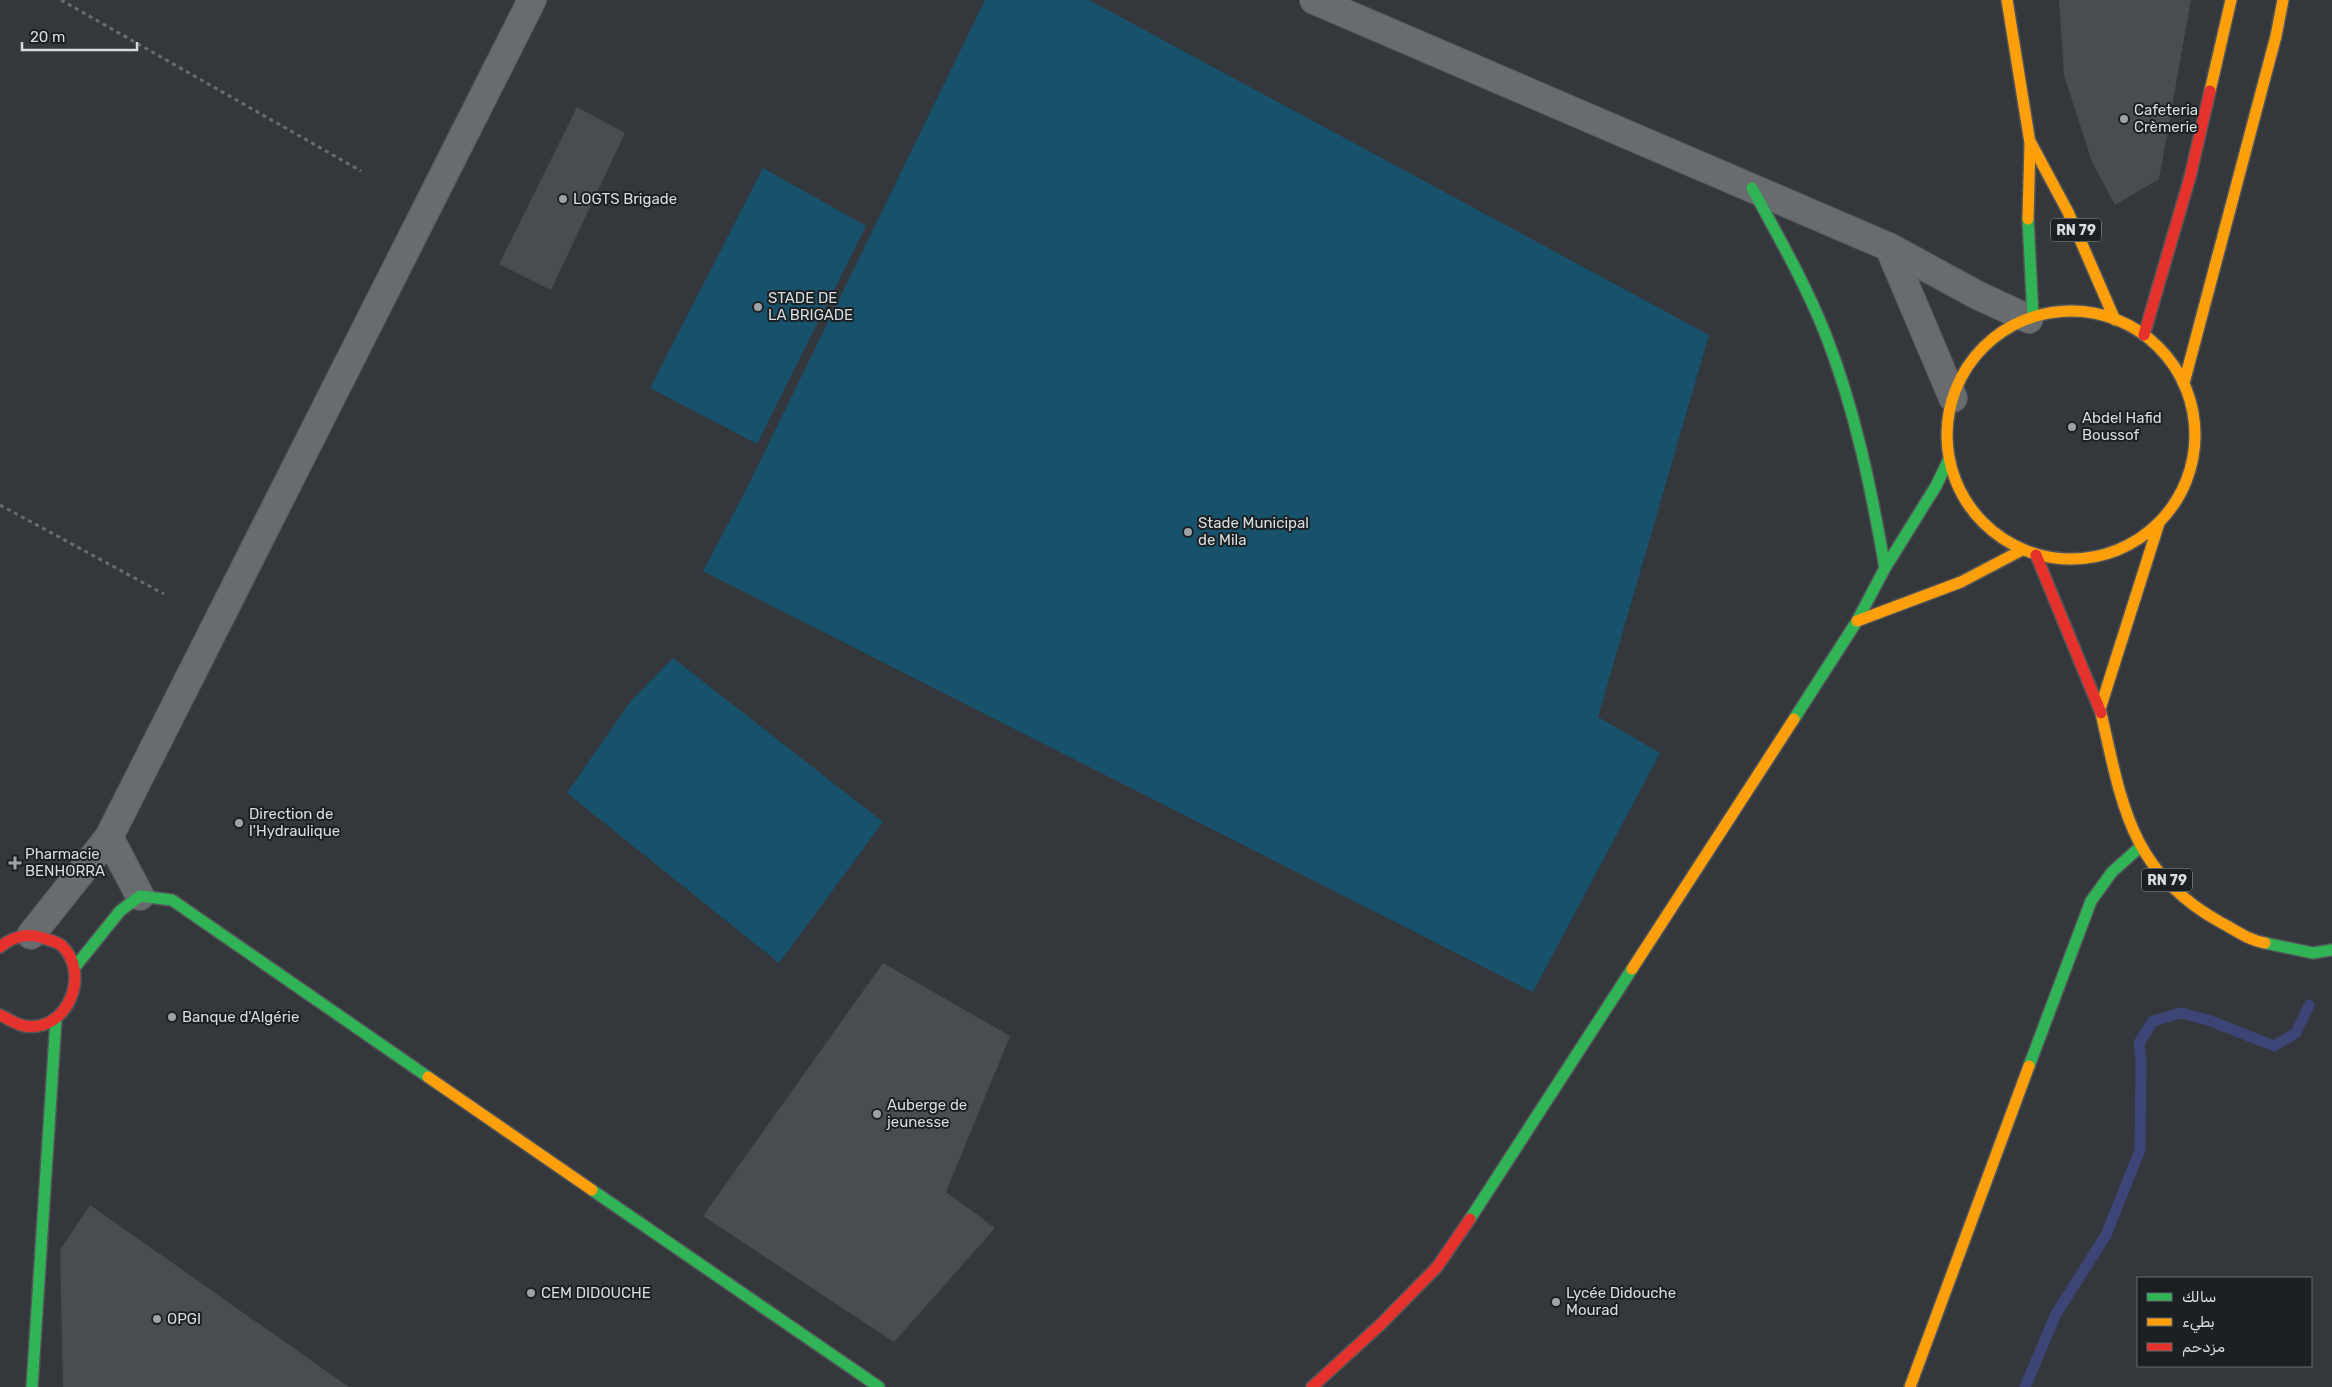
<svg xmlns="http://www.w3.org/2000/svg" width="2332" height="1387" font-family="Rubik,Vazirmatn,sans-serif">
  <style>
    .green { fill: #17516c }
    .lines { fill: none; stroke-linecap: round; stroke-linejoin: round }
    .stream { stroke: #3d4576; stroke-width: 11 }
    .building { fill: #484d50 }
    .street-casing { stroke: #515558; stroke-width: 30 }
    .fast-casing { stroke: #515558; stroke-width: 14 }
    .slow-casing { stroke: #515558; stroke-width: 14 }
    .jam-casing { stroke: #515558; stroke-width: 14 }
    .path { stroke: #6a6d6e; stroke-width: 3; stroke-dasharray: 4 4; stroke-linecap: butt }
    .street { stroke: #686c6e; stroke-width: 28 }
    .fast { stroke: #30b455; stroke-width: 11 }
    .slow { stroke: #ff9f0a; stroke-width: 11 }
    .jam { stroke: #e5322d; stroke-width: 11 }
    .poi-dot { fill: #9da3a6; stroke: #1b2022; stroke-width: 2 }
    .labels { text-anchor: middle; stroke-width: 4; stroke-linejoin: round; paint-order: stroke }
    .shield { fill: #1b2022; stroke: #9ea4a6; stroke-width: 1 }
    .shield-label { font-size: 14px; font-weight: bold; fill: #d6dcdf }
    .poi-label { font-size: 15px; fill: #d6dcdf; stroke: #1b2022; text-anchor: start }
  </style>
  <rect width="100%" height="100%" fill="#34383c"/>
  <path class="green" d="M 985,0 L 1089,0 L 1709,335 L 1598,717 L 1660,753 L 1533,992 L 703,571 L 745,492 Z
    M 763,168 L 866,226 L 757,444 L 650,388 Z
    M 673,658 L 883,822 L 779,963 L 567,793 L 630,702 Z"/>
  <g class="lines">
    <path class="stream" d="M 2025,1387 L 2056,1314 L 2106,1235 L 2140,1150 L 2141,1061 L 2139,1043 L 2153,1021 L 2181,1013 L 2208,1020 L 2274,1046 L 2296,1033 L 2309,1005"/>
  </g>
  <path class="building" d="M 2059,0 L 2191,0 L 2159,179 L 2115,205 L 2092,162 L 2064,75 Z
    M 577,107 L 625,133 L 551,290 L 499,264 Z
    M 883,963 L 1010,1036 L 946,1192 L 995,1228 L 894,1342 L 703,1216 Z
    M 90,1205 L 349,1387 L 63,1387 L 60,1250 Z"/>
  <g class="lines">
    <g class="street-casing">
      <path id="street" d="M 1314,0 L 1889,247 L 1977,295 L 2029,319
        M 1889,247 L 1953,398
        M 109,837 L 140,896
        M 31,935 L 109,837 L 532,0"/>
    </g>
    <g class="fast-casing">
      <path id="fast" d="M 1752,188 C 1778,236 1805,283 1825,333 C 1855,409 1871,488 1885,568
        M 2028,219 L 2033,317
        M 1794,719 L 1857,621 L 1885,568 L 1936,486 L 1949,459
        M 2265,943 L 2313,953 L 2332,950
        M 75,967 L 120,911 L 140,896 L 172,900 L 428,1077
        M 2029,1066 L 2091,901 L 2112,872 L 2140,847
        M 592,1190 L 879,1387
        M 1470,1219 L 1632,969
        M 32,1387 L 56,1019"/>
    </g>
    <g class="slow-casing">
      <path id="slow" d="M 2007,0 L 2030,143 L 2028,219
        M 2210,91 L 2231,0
        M 2031,143 L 2068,212 L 2115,320
        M1947 435a124 124 0 1 1 248 0a124 124 0 1 1-248 0Z
        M 2184,383 L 2276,36 L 2283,0
        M 1857,621 L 1961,582 L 2022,550
        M 2100,709 L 2159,523
        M 2101,713 C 2122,804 2130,872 2220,922 C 2235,930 2248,940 2265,943
        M 1632,969 L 1794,719
        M 428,1077 L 592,1190
        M 1910,1387 L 2029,1066"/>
    </g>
    <g class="jam-casing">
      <path id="jam" d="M 2144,335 L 2190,177 L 2210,91
        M 2036,555 L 2101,713
        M 0,947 C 12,937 28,932 43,938 C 49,940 57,942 61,945 C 92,973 67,1033 25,1026 C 17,1025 7,1018 0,1015
        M 1312,1387 L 1380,1325 L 1437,1267 L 1470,1219"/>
    </g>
    <path class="path" d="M 61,0 L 361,171
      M 0,505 L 164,594"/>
    <use href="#street" class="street"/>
    <use href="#fast" class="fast"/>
    <use href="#slow" class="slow"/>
    <use href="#jam" class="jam"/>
  </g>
  <g class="poi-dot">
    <circle cx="2124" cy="119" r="5"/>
    <circle cx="563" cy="199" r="5"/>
    <circle cx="758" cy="307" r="5"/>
    <circle cx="2072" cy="427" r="5"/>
    <circle cx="1188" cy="532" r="5"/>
    <circle cx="239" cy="823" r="5"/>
    <path d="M12.5 855.5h5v5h5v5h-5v5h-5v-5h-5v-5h5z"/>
    <circle cx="172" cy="1017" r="5"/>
    <circle cx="877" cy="1114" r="5"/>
    <circle cx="531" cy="1293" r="5"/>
    <circle cx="1556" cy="1302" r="5"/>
    <circle cx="157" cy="1319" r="5"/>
  </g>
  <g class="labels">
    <g class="shield">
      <rect x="2051" y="218.5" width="50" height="23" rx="4"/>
      <rect x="2142" y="868.5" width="50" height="23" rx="4"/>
    </g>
    <g class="shield-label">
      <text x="2076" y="235">RN 79</text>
      <text x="2167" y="885">RN 79</text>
    </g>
    <g class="poi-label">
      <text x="2134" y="115">Cafeteria<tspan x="2134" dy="17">Crèmerie</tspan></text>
      <text x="573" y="204">LOGTS Brigade</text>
      <text x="768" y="303">STADE DE<tspan x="768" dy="17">LA BRIGADE</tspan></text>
      <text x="2082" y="423">Abdel Hafid<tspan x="2082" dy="17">Boussof</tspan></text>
      <text x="1198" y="528">Stade Municipal<tspan x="1198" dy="17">de Mila</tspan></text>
      <text x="249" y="819">Direction de<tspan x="249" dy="17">l'Hydraulique</tspan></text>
      <text x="25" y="859">Pharmacie<tspan x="25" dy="17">BENHORRA</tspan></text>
      <text x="182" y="1022">Banque d'Algérie</text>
      <text x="887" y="1110">Auberge de<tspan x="887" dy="17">jeunesse</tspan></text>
      <text x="541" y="1298">CEM DIDOUCHE</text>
      <text x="1566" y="1298">Lycée Didouche<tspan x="1566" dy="17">Mourad</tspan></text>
      <text x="167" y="1324">OPGI</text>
    </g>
  </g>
  <rect x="2137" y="1277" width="175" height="90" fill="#1b2022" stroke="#666b6e"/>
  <rect x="2147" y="1293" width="25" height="8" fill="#30b455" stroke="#666b6e"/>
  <text x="2182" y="1302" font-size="15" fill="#d6dcdf">سالك</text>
  <rect x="2147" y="1318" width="25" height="8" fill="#ff9f0a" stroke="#666b6e"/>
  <text x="2182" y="1327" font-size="15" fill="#d6dcdf">بطيء</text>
  <rect x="2147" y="1343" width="25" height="8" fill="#e5322d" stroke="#666b6e"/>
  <text x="2182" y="1352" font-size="15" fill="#d6dcdf">مزدحم</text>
  <path d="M22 42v8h115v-8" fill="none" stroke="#d6dcdf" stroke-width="2.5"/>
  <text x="30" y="42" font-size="15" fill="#d6dcdf" stroke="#1b2022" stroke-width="4" paint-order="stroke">20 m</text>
</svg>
